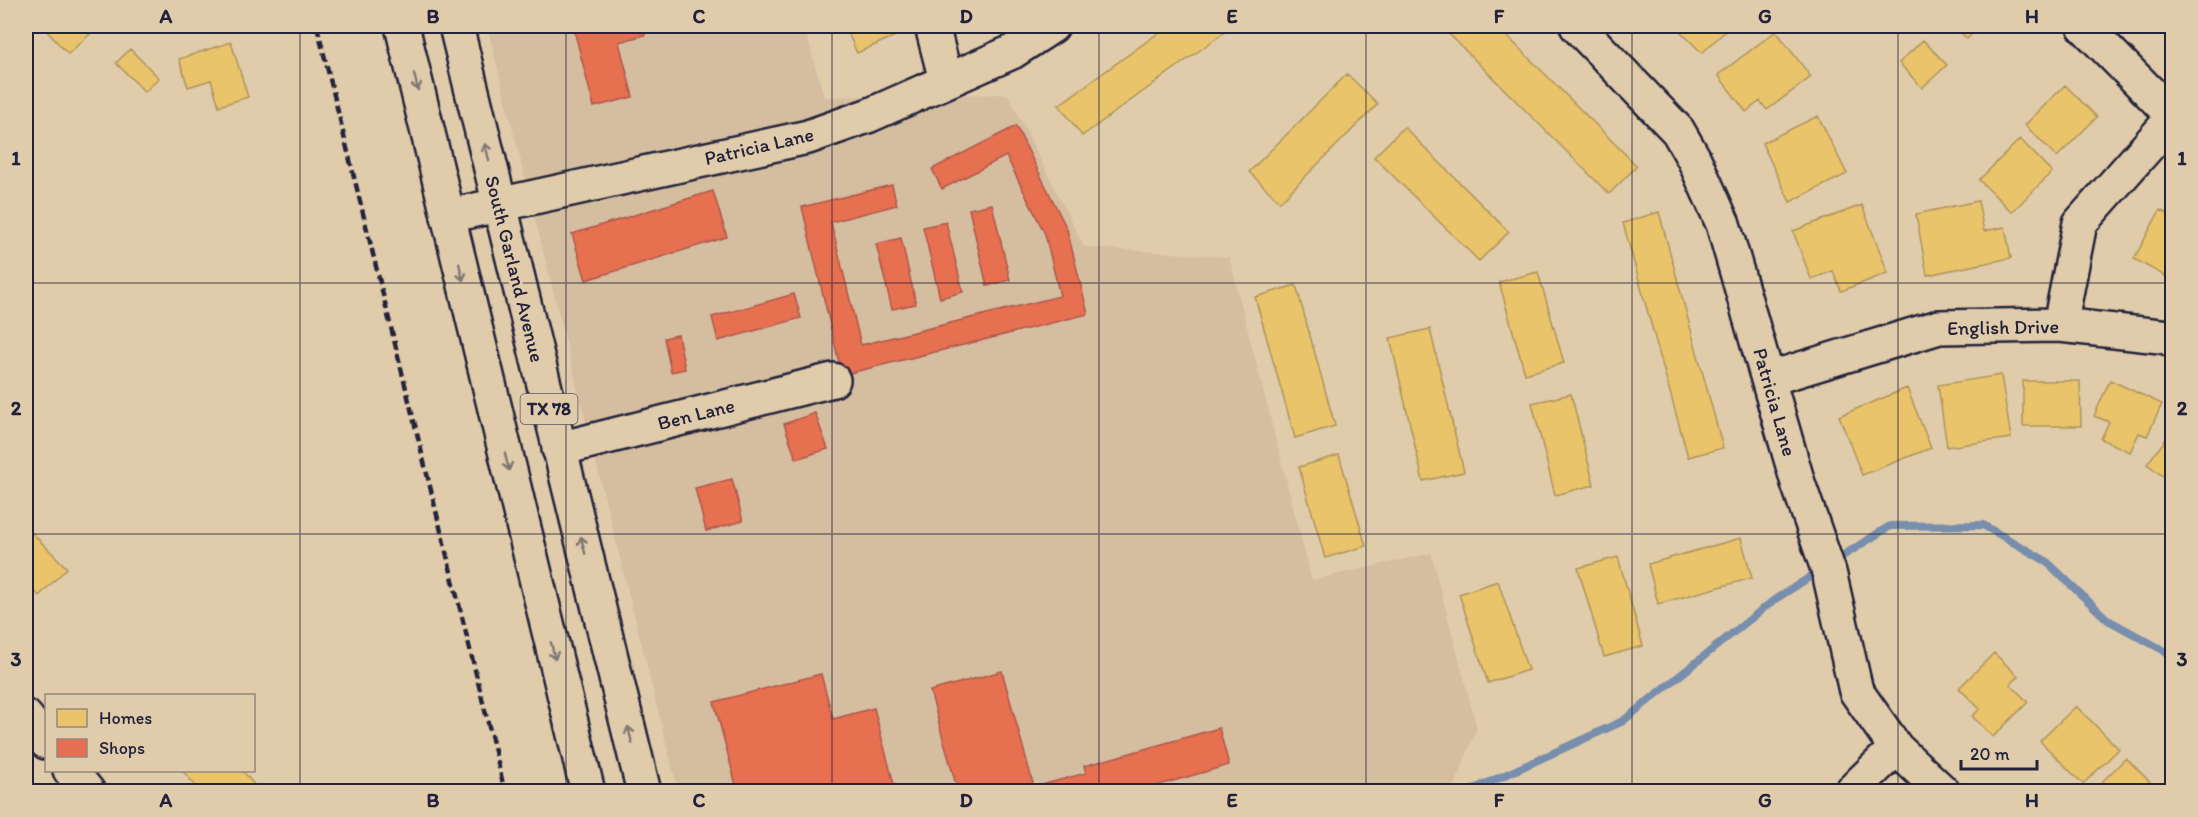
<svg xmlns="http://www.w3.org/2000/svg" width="2198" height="817" font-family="Itim,sans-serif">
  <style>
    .built { fill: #d5bda0 }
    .homes { fill: #e9c46a; stroke: #ad935c; stroke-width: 1.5 }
    .shops { fill: #e76f51; stroke: #ac584a; stroke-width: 1.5 }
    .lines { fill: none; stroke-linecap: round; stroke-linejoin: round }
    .stream { stroke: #778ead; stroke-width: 8 }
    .minor-casing { stroke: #22223b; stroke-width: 38 }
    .major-casing { stroke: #22223b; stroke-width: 38 }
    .minor { stroke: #e0ccab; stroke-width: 33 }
    .major { stroke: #e0ccab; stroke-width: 33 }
    .rail { stroke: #22223b; stroke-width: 4.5; stroke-dasharray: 9 4.5; stroke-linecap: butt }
    .oneway { stroke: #817773 }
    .grid { fill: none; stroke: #22223b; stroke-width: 1.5; stroke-opacity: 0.55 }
    .labels { text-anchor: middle; stroke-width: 6; stroke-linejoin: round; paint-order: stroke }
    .shield { fill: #e0ccab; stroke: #5b555d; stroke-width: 1.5 }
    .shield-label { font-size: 18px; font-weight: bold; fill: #22223b }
    .street-label { font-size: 20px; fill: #22223b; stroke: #e0ccab }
    .neatline { fill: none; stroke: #22223b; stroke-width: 2 }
    .grid-label { font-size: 20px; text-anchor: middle; font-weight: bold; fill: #22223b }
  </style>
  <rect width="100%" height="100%" fill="#e0ccab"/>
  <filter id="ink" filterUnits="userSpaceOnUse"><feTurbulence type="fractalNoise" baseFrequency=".0167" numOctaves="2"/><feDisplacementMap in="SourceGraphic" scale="12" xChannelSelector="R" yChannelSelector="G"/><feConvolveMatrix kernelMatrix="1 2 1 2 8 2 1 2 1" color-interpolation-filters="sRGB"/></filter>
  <g filter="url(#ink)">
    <path class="built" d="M 487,26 L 804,26 L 824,97 L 1008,94 L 1084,247 L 1229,257 L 1312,580 L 1431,553 L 1477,728 L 1453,791 L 678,791 Z"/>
    <path class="homes" d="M 42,26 L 99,26 L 68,54 Z
      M 845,26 L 891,26 L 895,36 L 857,53 Z
      M 1168,26 L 1233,26 L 1082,136 L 1059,105 Z
      M 1441,26 L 1497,26 L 1637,166 L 1609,194 Z
      M 1675,26 L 1731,26 L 1702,53 Z
      M 1925,26 L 1938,26 L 1932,32 Z
      M 1954,26 L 1980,26 L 1967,39 Z
      M 1776,31 L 1811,77 L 1767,110 L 1760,101 L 1746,112 L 1718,75 Z
      M 1923,40 L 1947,65 L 1922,88 L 1899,63 Z
      M 231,42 L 248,97 L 219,106 L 211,80 L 188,87 L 179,59 Z
      M 130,49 L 159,78 L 145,92 L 116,63 Z
      M 1347,74 L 1378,104 L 1280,202 L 1249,172 Z
      M 2065,85 L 2097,117 L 2057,157 L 2025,125 Z
      M 1818,116 L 1847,174 L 1790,202 L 1762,143 Z
      M 1404,127 L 1509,232 L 1479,261 L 1374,157 Z
      M 2020,139 L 2052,172 L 2012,212 L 1979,180 Z
      M 1978,201 L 1984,231 L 2005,227 L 2011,258 L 1927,275 L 1916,214 Z
      M 1862,205 L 1888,273 L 1841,291 L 1833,271 L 1811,279 L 1793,231 Z
      M 2160,210 L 2172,216 L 2172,280 L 2134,259 Z
      M 1659,212 L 1723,448 L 1688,457 L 1623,223 Z
      M 1538,272 L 1564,363 L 1525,374 L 1499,282 Z
      M 1296,285 L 1335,426 L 1295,438 L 1255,297 Z
      M 1430,329 L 1464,472 L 1423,481 L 1390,338 Z
      M 2001,375 L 2011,438 L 1947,447 L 1938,385 Z
      M 2110,380 L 2162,404 L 2147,436 L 2139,433 L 2130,452 L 2101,439 L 2109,422 L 2094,416 Z
      M 2023,381 L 2080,381 L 2081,426 L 2023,426 Z
      M 1907,388 L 1931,448 L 1862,475 L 1839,416 Z
      M 1571,394 L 1594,485 L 1555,495 L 1532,403 Z
      M 2172,431 L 2172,483 L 2147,464 Z
      M 1339,455 L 1366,546 L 1325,558 L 1299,467 Z
      M 26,527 L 67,568 L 39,596 L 26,582 Z
      M 1741,538 L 1752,578 L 1658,604 L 1648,564 Z
      M 1618,557 L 1643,646 L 1604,657 L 1578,568 Z
      M 1498,581 L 1528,670 L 1488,683 L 1459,594 Z
      M 1994,653 L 2018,676 L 2010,684 L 2028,702 L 1993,737 L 1972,716 L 1980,709 L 1959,688 Z
      M 2076,706 L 2119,749 L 2083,784 L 2040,741 Z
      M 2126,758 L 2160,792 L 2106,792 L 2099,785 Z
      M 182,770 L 242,770 L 260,792 L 201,792 Z"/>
    <path class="shops" d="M 573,26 L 643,26 L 645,35 L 619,42 L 633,97 L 594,107 Z
      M 1016,126 L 1067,229 L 1088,314 L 842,375 L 802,207 L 892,185 L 897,205 L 831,222 L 861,345 L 1060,296 L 1045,234 L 1006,156 L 942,189 L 932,169 Z
      M 713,191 L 727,237 L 586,280 L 572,234 Z
      M 992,204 L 1010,280 L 987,286 L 969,209 Z
      M 946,222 L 963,292 L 940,298 L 923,227 Z
      M 901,238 L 916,304 L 892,309 L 876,244 Z
      M 794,294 L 801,318 L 718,341 L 712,317 Z
      M 678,335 L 685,369 L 671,372 L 664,338 Z
      M 815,413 L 828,449 L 796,459 L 784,424 Z
      M 732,479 L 743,521 L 706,531 L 695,488 Z
      M 1002,671 L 1034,787 L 1086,773 L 1084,766 L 1219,728 L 1229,765 L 1135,792 L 958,792 L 930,691 Z
      M 821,674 L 833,719 L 874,708 L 896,792 L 727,792 L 737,789 L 714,702 Z"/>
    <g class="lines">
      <path class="stream" d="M 1833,562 L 1890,526 L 1983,525 L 2046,561 L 2108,620 L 2172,655
        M 1468,792 L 1623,721 L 1774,600 L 1821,570"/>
      <g class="minor-casing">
        <path id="minor" d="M 932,26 L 946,80
          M 1577,26 L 1678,131 L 1694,159 L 1723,224 L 1798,483 L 1829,572 L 1856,691 L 1896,748 L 1943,792
          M 2084,26 L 2172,115
          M 448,216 L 808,137 L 870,115 L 1012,52 L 1052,26
          M 2060,325 L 2080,223 L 2172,119
          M 1768,379 L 1939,327 L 2060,325 L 2169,337 L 2172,340
          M 559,449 L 833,380
          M 26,717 L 46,742
          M 70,770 L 88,792
          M 1851,792 L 1896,748"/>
      </g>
      <g class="major-casing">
        <path id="major" d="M 402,26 L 588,792
          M 456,26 L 644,792"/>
      </g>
      <use href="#minor" class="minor"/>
      <use href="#major" class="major"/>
      <path class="rail" d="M 317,26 L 505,792"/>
    </g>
    <defs><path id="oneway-shaft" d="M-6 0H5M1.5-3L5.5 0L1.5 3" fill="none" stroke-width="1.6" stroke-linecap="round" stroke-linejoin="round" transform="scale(1.5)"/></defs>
    <g class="oneway">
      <use href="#oneway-shaft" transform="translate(416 82) rotate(76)"/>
      <use href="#oneway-shaft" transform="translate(487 152) rotate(-104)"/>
      <use href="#oneway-shaft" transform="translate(461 272) rotate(77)"/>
      <use href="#oneway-shaft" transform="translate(507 462) rotate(76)"/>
      <use href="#oneway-shaft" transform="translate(583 545) rotate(-104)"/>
      <use href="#oneway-shaft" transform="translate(553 651) rotate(76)"/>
      <use href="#oneway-shaft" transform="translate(630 735) rotate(-104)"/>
    </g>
  </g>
  <path class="grid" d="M 300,26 L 300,792M 566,26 L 566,792M 832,26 L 832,792M 1099,26 L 1099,792M 1366,26 L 1366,792M 1632,26 L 1632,792M 1898,26 L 1898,792M 26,283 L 2172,283M 26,534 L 2172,534"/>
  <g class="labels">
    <rect class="shield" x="520.5" y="394" width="57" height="30" rx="4.5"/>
    <g class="shield-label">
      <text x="549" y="415">TX 78</text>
    </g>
    <g class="street-label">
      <text transform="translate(759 146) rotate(-13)" y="7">Patricia Lane</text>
      <text transform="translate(515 269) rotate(76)" y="7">South Garland Avenue</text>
      <text transform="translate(2003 327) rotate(-1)" y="7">English Drive</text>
      <text transform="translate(1775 402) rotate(74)" y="7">Patricia Lane</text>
      <text transform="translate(696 414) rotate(-14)" y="7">Ben Lane</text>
    </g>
  </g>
  <rect width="2198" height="817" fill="none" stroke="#e0ccab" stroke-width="66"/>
  <rect x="45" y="694" width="210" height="78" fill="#e0ccab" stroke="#94887e" stroke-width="1.5"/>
  <rect x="57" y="709" width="30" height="18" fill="#e9c46a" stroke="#94887e" stroke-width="1.5"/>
  <text x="99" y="724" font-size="18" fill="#22223b">Homes</text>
  <rect x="57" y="739" width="30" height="18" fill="#e76f51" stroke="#94887e" stroke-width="1.5"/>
  <text x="99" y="754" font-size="18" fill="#22223b">Shops</text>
  <path d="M1961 760v9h76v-9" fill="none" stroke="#22223b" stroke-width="3"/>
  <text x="1970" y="760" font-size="18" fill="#22223b" stroke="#e0ccab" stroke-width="4.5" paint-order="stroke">20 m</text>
  <rect x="33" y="33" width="2132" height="751" class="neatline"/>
  <g class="grid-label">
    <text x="166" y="23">A</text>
    <text x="433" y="23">B</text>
    <text x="699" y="23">C</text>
    <text x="966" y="23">D</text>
    <text x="1232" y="23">E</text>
    <text x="1499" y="23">F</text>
    <text x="1765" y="23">G</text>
    <text x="2032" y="23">H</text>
    <text x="16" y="165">1</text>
    <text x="2182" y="165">1</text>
    <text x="16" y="415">2</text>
    <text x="2182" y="415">2</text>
    <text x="16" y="666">3</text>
    <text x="2182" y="666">3</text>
    <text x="166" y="807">A</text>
    <text x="433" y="807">B</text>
    <text x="699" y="807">C</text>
    <text x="966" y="807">D</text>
    <text x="1232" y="807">E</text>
    <text x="1499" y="807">F</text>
    <text x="1765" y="807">G</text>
    <text x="2032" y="807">H</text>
  </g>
</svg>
